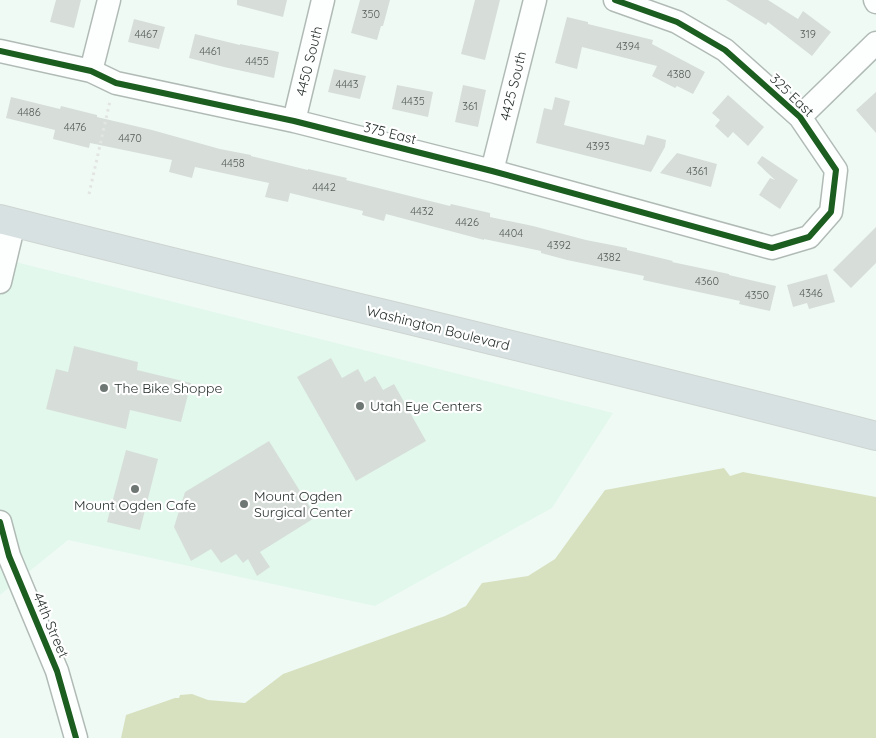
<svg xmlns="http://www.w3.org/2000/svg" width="876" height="738" font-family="Quicksand,sans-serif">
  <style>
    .built { fill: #e2f8ed }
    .green { fill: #d7e1c0 }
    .building { fill: #d7ded9 }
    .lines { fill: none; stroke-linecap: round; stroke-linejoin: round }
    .minor-casing { stroke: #b1bbb6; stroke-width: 25 }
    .major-casing { stroke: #ced4d1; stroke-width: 30 }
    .path { stroke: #e2e5e3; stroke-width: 3; stroke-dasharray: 2.5 4; stroke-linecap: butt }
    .minor { stroke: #fdfefe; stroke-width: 22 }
    .major { stroke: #d7e1e1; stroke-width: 28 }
    .cycleway-casing { stroke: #fff; stroke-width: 9 }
    .cycleway { stroke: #1b5e20; stroke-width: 6 }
    .poi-dot { fill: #6e7773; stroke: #fff; stroke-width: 2 }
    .labels { text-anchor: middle; stroke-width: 4.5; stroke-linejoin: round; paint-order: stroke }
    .number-label { font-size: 11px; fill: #545c58 }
    .street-label { font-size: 14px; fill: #28312d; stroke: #fff }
    .poi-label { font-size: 14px; fill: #28312d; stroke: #fff; text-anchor: start }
  </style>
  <rect width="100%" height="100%" fill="#f0faf5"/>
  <path class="built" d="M 0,258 L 613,413 L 552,508 L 375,606 L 68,540 L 0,595 Z"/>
  <path class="green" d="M 724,468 L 730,476 L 743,472 L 876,497 L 876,738 L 121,738 L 126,715 L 175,698 L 179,698 L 180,695 L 192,694 L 208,700 L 245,703 L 283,674 L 445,616 L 466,606 L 482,583 L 528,576 L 555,559 L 605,490 Z"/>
  <path class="building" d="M 56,0 L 81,0 L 74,28 L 50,22 Z
    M 237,0 L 287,0 L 283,17 L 237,5 Z
    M 360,0 L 390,0 L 383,26 L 381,26 L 377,40 L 351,33 Z
    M 475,0 L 500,0 L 485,60 L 461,54 Z
    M 726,0 L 768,0 L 798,19 L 803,11 L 831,32 L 812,56 L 768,22 L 766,25 Z
    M 567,17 L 588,22 L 588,24 L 653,40 L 652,44 L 705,72 L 693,94 L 677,86 L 675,88 L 652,76 L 657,66 L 582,47 L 577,69 L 555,63 Z
    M 134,19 L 165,27 L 159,49 L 128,42 Z
    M 195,34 L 240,45 L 240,44 L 279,52 L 274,78 L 224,67 L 189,58 Z
    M 334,69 L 366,76 L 360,99 L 328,92 Z
    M 397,85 L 433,92 L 428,117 L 392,109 Z
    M 463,85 L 486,90 L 478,127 L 455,122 Z
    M 876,92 L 876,133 L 856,110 Z
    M 728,95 L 764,127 L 748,146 L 733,132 L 728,138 L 715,126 L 720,120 L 712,113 Z
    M 11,97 L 60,109 L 61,106 L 97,115 L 97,117 L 152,130 L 220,149 L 251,155 L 251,156 L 308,170 L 308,169 L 347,178 L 346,180 L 450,206 L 451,204 L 490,213 L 490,217 L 533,226 L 586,240 L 627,248 L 627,250 L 673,261 L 672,262 L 729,274 L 729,275 L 776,286 L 770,311 L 739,304 L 740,301 L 643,280 L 644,276 L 567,260 L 541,253 L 541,251 L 484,239 L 484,240 L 386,214 L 384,221 L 362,215 L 363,211 L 290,193 L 288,202 L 265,197 L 269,183 L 195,167 L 192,178 L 169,172 L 172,160 L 90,143 L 89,148 L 53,139 L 55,130 L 6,118 Z
    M 555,97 L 570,101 L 564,125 L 644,145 L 647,135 L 666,140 L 665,147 L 651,172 L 536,143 L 544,108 L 552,110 Z
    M 677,153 L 717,164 L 711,187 L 660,173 Z
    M 762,156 L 798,180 L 780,209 L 759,195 L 770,178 L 775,180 L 757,163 Z
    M 876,227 L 876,263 L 851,288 L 833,270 Z
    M 827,274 L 835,302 L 809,309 L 807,303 L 793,307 L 787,285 Z
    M 74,346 L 138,362 L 137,370 L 191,383 L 181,422 L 130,410 L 126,429 L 46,409 L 56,369 L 68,372 Z
    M 331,358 L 342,378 L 358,369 L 365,382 L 375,376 L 383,390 L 394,384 L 426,441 L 356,481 L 297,377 Z
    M 269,441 L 316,517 L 260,552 L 270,567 L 257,576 L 248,559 L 243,563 L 236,554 L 221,563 L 211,549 L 191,561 L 174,527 L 185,492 Z
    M 126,450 L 158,459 L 140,530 L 107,522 Z"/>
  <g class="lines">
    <g class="minor-casing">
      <path id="minor" d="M 875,0 L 876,2
        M 0,51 L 91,71 L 116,83 L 294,121 L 492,171 L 772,248 L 809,237 L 831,212 L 836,170 L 800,117 L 725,50 L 677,22 L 615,0
        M 91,71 L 109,0
        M 800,117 L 876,43
        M 294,121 L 323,0
        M 492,171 L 535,0
        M 0,282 L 14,223
        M 0,522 L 9,556 L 57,671 L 76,738"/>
    </g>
    <g class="major-casing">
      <path id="major" d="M 0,219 C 292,293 585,361 876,436"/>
    </g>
    <path class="path" d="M 89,194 L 110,101"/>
    <use href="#minor" class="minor"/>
    <use href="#major" class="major"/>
    <g class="cycleway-casing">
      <path id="cycleway" d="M 0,51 L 91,71 L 116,83 L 294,121 L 492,171 L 772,248 L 809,237 L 831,212 L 836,170 L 800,117 L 725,50 L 677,22 L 615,0
        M 0,522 L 9,556 L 57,671 L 76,738"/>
    </g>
    <use href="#cycleway" class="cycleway"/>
  </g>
  <g class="poi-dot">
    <circle cx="104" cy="388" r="5"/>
    <circle cx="360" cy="406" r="5"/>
    <circle cx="135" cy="489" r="5"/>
    <circle cx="244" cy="504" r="5"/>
  </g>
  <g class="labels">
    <g class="number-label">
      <text x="371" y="18">350</text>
      <text x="146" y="38">4467</text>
      <text x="808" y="38">319</text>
      <text x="628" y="50">4394</text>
      <text x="210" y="55">4461</text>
      <text x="257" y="65">4455</text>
      <text x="679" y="78">4380</text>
      <text x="347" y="88">4443</text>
      <text x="413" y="105">4435</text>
      <text x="470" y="110">361</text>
      <text x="29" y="116">4486</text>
      <text x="75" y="131">4476</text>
      <text x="130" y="142">4470</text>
      <text x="598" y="150">4393</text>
      <text x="233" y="167">4458</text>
      <text x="697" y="175">4361</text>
      <text x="324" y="191">4442</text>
      <text x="422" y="215">4432</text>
      <text x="467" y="226">4426</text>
      <text x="511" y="237">4404</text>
      <text x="559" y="249">4392</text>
      <text x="609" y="261">4382</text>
      <text x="707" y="285">4360</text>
      <text x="811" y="297">4346</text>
      <text x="757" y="299">4350</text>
    </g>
    <g class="street-label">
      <text transform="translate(309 61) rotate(-76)" y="5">4450 South</text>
      <text transform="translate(513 86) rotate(-76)" y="5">4425 South</text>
      <text transform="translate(792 95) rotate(44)" y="5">325 East</text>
      <text transform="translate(390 133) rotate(14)" y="5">375 East</text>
      <text transform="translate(438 328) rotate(14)" y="5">Washington Boulevard</text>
      <text transform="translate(51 625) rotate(67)" y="5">44th Street</text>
    </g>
    <g class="poi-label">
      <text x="114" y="393">The Bike Shoppe</text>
      <text x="370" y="411">Utah Eye Centers</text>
      <text x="254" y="501">Mount Ogden<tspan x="254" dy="16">Surgical Center</tspan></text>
      <text x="135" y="510" text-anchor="middle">Mount Ogden Cafe</text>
    </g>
  </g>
</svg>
